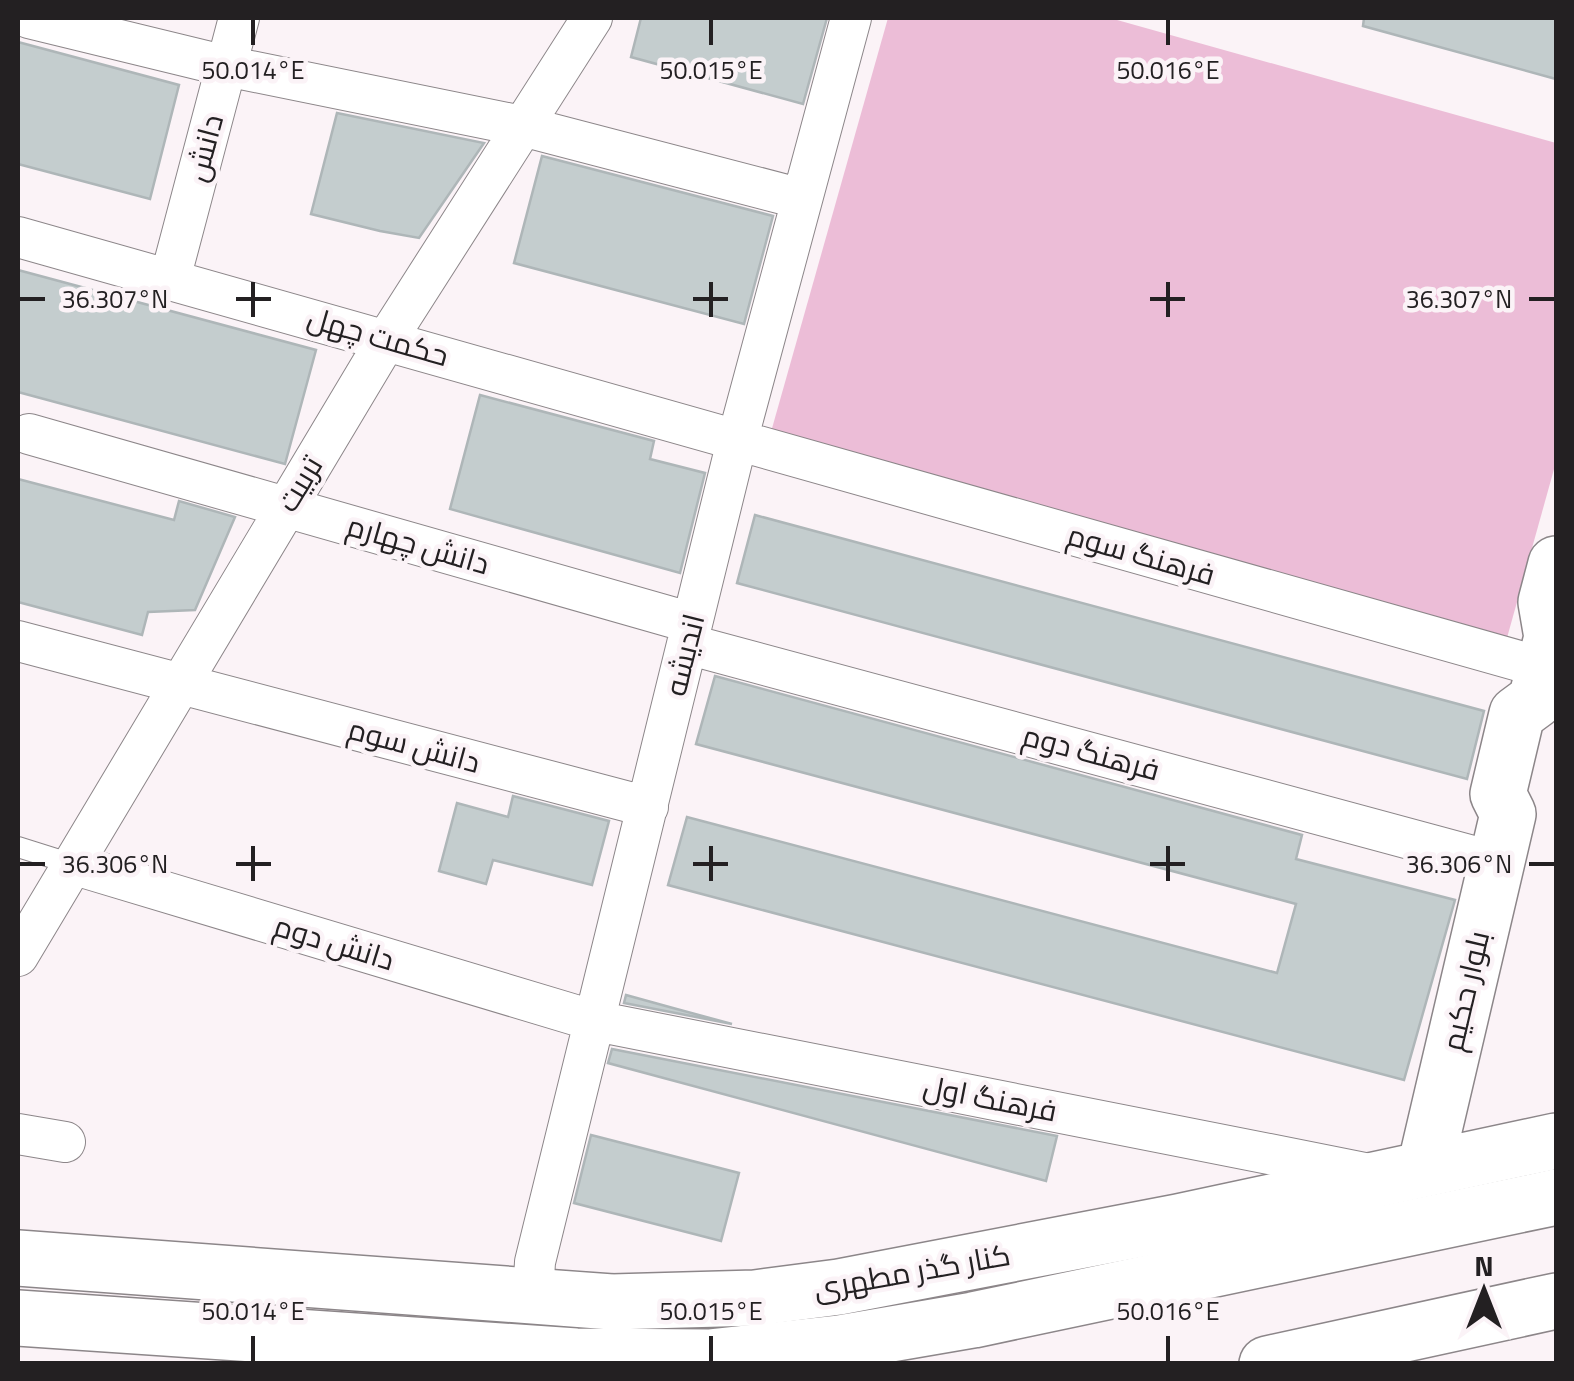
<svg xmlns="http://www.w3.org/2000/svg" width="1574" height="1381" font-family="'Titillium Web',Cairo,sans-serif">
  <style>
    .green { fill: #ecbdd7 }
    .building { fill: #c4cdce; stroke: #aeb6b8; stroke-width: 2.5 }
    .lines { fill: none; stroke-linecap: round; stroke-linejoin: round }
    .lane-casing { stroke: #8c8689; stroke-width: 22 }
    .street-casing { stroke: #8c8689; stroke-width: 42 }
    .secondary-casing { stroke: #8c8689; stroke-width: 58 }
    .primary-casing { stroke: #8c8689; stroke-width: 58 }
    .lane { stroke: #fff; stroke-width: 20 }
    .street { stroke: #fff; stroke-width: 40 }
    .secondary { stroke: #fff; stroke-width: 55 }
    .primary { stroke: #fff; stroke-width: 55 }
    .ticks { fill: none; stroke: #232022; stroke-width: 4 }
    .labels { text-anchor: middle; stroke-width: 9; stroke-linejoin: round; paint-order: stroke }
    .street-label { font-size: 30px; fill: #232022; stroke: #fbf3f7 }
    .ticks-label { font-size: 25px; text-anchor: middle; fill: #232022; stroke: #fbf3f7; stroke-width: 9; stroke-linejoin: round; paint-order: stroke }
  </style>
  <rect width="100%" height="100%" fill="#fbf3f7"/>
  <path class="green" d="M 888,18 L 1110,18 L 1556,143 L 1556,462 L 1505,645 L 769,439 Z"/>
  <path class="building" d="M 641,18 L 827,18 L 803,104 L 631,57 Z
    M 1364,18 L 1556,18 L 1556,79 L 1363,26 Z
    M 18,42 L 179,85 L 150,199 L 18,164 Z
    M 337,113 L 484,143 L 419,238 L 380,231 L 311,214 Z
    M 542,156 L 773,216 L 744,324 L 514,263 Z
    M 18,270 L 316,350 L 285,464 L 18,392 Z
    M 480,395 L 654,441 L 650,459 L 705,473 L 680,573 L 450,509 Z
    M 18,479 L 174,520 L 179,501 L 235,517 L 195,610 L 148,612 L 142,635 L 18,602 Z
    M 755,515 L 1484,711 L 1467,779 L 737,583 Z
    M 715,676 L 1302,835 L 1296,859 L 1455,900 L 1404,1080 L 668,885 L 687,817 L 1277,973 L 1296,904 L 696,744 Z
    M 513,796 L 609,821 L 592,885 L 493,860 L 486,884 L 439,871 L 457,803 L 508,817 Z
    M 626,995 L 673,1008 L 732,1024 L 624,1003 Z
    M 612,1049 L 1057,1136 L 1046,1181 L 608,1063 Z
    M 591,1135 L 739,1173 L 721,1241 L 574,1203 Z"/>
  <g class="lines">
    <g class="lane-casing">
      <path id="lane" d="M 18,847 L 72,864"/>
    </g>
    <g class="street-casing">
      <path id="street" d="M 29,18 L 226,66 L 522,126 L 802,199
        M 18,237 L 1544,668
        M 170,279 L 239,18
        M 29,434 L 692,623
        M 18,641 L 648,807
        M 687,644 L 1495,862
        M 72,864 L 595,1021 L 1370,1174
        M 18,956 L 387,339 L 592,18
        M 18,1134 L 65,1142
        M 533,1296 L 535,1262 L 737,441 L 851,18"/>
    </g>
    <g class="secondary-casing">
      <path id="secondary" d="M 1425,1168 L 1508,814 L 1498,794 L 1517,714 L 1536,700 L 1552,637 L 1546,602 L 1556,564
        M 18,1258 L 612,1302 L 755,1298 L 839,1287 L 1178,1222 L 1556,1141"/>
    </g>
    <g class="primary-casing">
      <path id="primary" d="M 18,1318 L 576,1356 L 709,1357 L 839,1343 L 973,1320 L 1556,1197
        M 1267,1364 L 1556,1301"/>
    </g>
    <use href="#lane" class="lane"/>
    <use href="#street" class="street"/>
    <use href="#secondary" class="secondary"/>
    <use href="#primary" class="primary"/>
  </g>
  <path class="ticks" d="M 253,20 L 253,45M 711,20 L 711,45M 1168,20 L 1168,45M 253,282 L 253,317M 711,282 L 711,317M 1168,282 L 1168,317M 20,299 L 45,299M 236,299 L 271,299M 693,299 L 728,299M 1150,299 L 1185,299M 1529,299 L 1554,299M 253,846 L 253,881M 711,846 L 711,881M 1168,846 L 1168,881M 20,864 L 45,864M 236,864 L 271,864M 693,864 L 728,864M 1150,864 L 1185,864M 1529,864 L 1554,864M 253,1336 L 253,1361M 711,1336 L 711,1361M 1168,1336 L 1168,1361"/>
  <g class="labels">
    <g class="street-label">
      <text transform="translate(205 148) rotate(-75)" y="10">دانش</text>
      <text transform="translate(378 337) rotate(16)" y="10">حکمت چهل</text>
      <text transform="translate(300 484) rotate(-59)" y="10">تربیت</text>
      <text transform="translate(418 545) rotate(16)" y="10">دانش چهارم</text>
      <text transform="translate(1141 555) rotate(16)" y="10">فرهنگ سوم</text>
      <text transform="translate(685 655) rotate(-76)" y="10">اندیشه</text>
      <text transform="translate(414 746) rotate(15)" y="10">دانش سوم</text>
      <text transform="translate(1091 753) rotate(15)" y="10">فرهنگ دوم</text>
      <text transform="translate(334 943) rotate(17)" y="10">دانش دوم</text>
      <text transform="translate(1466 991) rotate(-77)" y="10">بلوار حکیم</text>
      <text transform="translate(990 1099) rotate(11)" y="10">فرهنگ اول</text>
      <text transform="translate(912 1272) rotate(-10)" y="10">کنار گذر مطهری</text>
    </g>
  </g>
  <g class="ticks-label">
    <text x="253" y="79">50.014°E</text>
    <text x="711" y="79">50.015°E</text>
    <text x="1168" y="79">50.016°E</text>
    <text x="115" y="308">36.307°N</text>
    <text x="1459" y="308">36.307°N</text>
    <text x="115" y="873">36.306°N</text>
    <text x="1459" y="873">36.306°N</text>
    <text x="253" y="1320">50.014°E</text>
    <text x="711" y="1320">50.015°E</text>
    <text x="1168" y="1320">50.016°E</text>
  </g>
  <rect width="1574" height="1381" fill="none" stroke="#232022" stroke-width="40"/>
  <g transform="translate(1484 1291)" stroke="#fbf3f7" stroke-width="8" paint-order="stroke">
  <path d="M0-8L18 38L0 25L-18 38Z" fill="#232022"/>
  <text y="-15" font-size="28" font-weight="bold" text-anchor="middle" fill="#232022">N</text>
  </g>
</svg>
